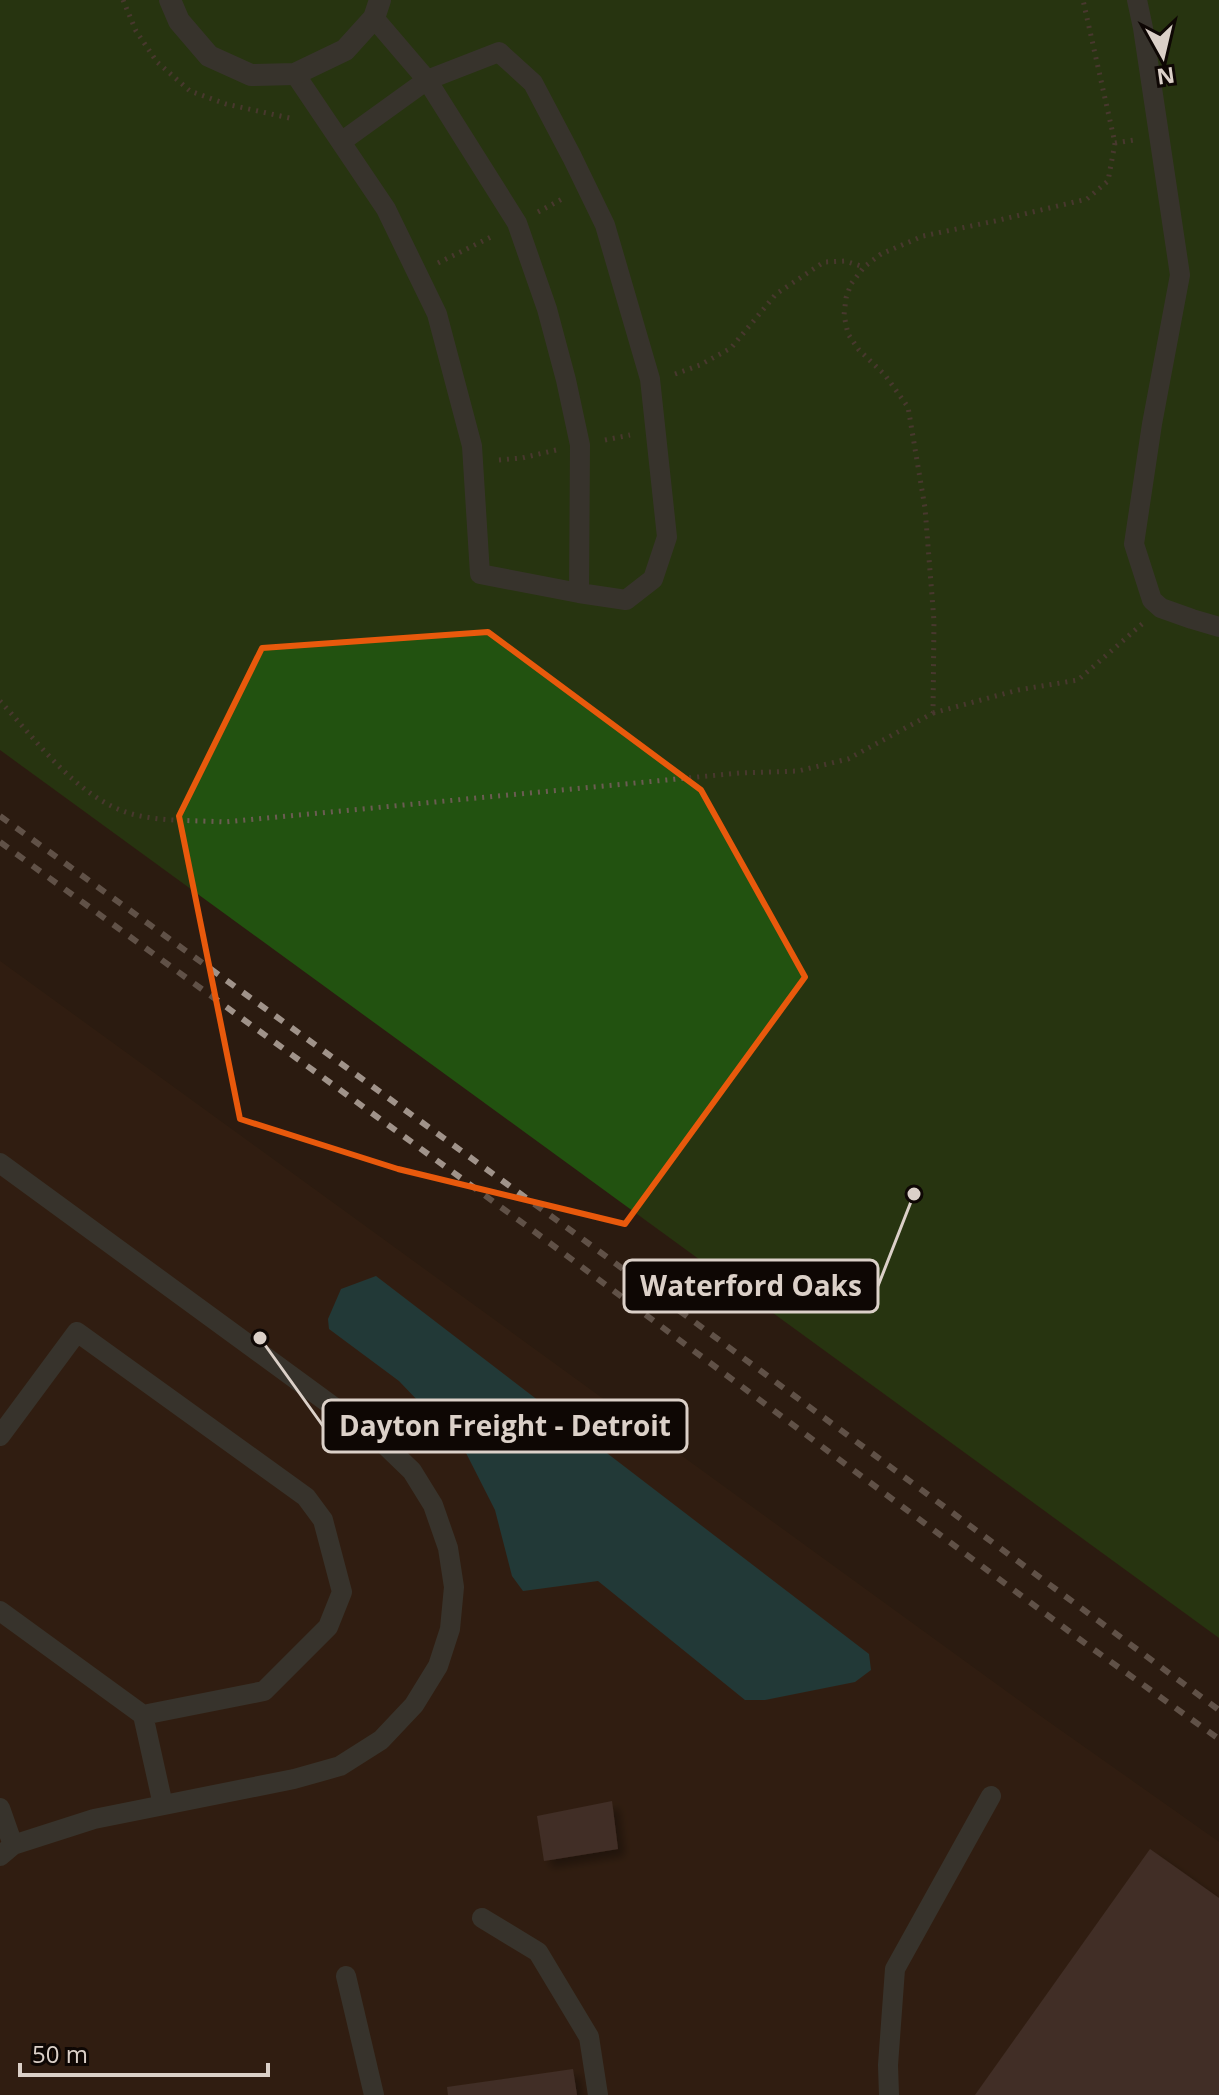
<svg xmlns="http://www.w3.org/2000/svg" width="1219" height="2095" font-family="'Open Sans',sans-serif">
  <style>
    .built { fill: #372112 }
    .green { fill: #225210 }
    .water { fill: #185d67 }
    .building { fill: #5b4540; filter: url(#shadow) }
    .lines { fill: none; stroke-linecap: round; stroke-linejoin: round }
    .path { stroke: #6b5c52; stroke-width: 5; stroke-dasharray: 2 6; stroke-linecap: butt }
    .service { stroke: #46514e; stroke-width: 20 }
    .minor { stroke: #46514e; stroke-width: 22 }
    .rail { stroke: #a0938a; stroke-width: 6; stroke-dasharray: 10 10; stroke-linecap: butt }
    .marked { fill: none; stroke: #e8590c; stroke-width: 6; stroke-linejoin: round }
    .leader { fill: none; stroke: #dbd0c8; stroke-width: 3 }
    .callout-dot { fill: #dbd0c8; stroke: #0e0704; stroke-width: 3 }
    .callout { fill: #0e0704; stroke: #dbd0c8; stroke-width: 3 }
    .callout-label { font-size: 28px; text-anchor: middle; font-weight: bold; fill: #dbd0c8 }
  </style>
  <defs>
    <filter id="shadow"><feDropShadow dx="7" dy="7" stdDeviation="4" flood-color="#0009"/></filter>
  </defs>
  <rect width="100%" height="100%" fill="#2b1b10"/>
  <path class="built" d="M 0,961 L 1039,1715 L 1219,1842 L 1219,2095 L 0,2095 Z"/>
  <path class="green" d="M 0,0 L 1219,0 L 1219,1638 L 0,750 Z"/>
  <path class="water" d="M 376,1276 L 869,1654 L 871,1670 L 855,1682 L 765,1700 L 745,1700 L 598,1581 L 523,1591 L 512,1576 L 495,1510 L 464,1449 L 399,1381 L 329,1329 L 328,1319 L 341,1289 Z"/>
  <path class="building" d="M 612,1801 L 618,1849 L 544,1861 L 537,1816 Z
    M 1150,1849 L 1219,1898 L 1219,2095 L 975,2095 Z
    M 573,2069 L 577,2095 L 448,2095 L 447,2087 Z"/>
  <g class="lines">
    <path class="path" d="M 123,0 L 136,31 L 157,62 L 190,91 L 226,104 L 294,119
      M 1115,143 L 1134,140
      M 538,212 L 564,198
      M 438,263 L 493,236
      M 675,374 L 700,365 L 731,348 L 776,294 L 824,262 L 845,261 L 864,267
      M 605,440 L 630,435
      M 499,460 L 522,458 L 556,450
      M 0,701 C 37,741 78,799 132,814 C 161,822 195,820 225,822 L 740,773 L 798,771 L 848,759 L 933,713 L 934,621 L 925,508 L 908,407 L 885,375 L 859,350 L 848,334 L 844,315 L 846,298 L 851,284 L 864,267 L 881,254 L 923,236 L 995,221 L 1087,199 L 1108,181 L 1115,143 L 1083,0
      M 933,713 L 1018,690 L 1078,680 L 1142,624"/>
    <path class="service" d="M 1137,0 L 1143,28 L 1180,275 L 1152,424 L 1134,544 L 1152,600 L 1161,608 L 1192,619 L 1219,627
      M 295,74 L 386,209 L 437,314 L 472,446 L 480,574 L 579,593 L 580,445 L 566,380 L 547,309 L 517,223 L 427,80 L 374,18
      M 341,142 L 427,80 L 499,52 L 533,83 L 572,157 L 605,225 L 650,379 L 667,537 L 653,579 L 626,600 L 579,593
      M 0,1163 L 383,1443 L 412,1471 L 433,1505 L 448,1548 L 454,1587 L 450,1629 L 438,1666 L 414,1705 L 381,1740 L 340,1766 L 294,1779 L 94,1819 L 13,1845 L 0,1856
      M 0,1436 L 77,1332 L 306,1497 L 323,1520 L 342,1592 L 328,1627 L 264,1691 L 143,1715
      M 0,1611 L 143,1715 L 163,1805
      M 0,1808 L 13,1845
      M 482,1918 L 538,1952 L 589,2037 L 598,2095
      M 346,1976 L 374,2095
      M 889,2095 L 888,2065 L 895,1969 L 991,1796"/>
    <path class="minor" d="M 170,0 L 179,21 L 209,56 L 251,75 L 295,74 L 345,50 L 374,18 L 380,0"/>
    <path class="rail" d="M 0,816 L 573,1232 L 1219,1710
      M 0,842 L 535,1232 L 1086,1644 L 1219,1739"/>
  </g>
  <path d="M0 0H1219V2095H0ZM 488,632 L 701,790 L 805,977 L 625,1224 L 398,1169 L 240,1119 L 179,816 L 262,648 Z" fill="#2b1b10" fill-opacity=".55" fill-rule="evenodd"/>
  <path class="marked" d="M 488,632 L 701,790 L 805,977 L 625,1224 L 398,1169 L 240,1119 L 179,816 L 262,648 Z"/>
  <path class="leader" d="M914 1194L878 1286M260 1338L323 1426"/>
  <g class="callout-dot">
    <circle cx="914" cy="1194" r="8"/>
    <circle cx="260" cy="1338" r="8"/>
  </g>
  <g class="callout">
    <rect x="624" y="1260" width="254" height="52" rx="8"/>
    <rect x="323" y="1400" width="364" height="52" rx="8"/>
  </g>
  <g class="callout-label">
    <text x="751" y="1296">Waterford Oaks</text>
    <text x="505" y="1436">Dayton Freight - Detroit</text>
  </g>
  <g transform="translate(1163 56) rotate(172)" stroke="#0e0704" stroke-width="6" paint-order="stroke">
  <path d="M0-6L14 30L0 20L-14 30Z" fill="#dbd0c8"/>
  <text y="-12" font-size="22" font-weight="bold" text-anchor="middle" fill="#dbd0c8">N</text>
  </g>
  <path d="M20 2063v12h248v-12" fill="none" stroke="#dbd0c8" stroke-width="4"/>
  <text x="32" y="2063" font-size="24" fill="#dbd0c8" stroke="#0e0704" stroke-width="6" paint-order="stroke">50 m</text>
</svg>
